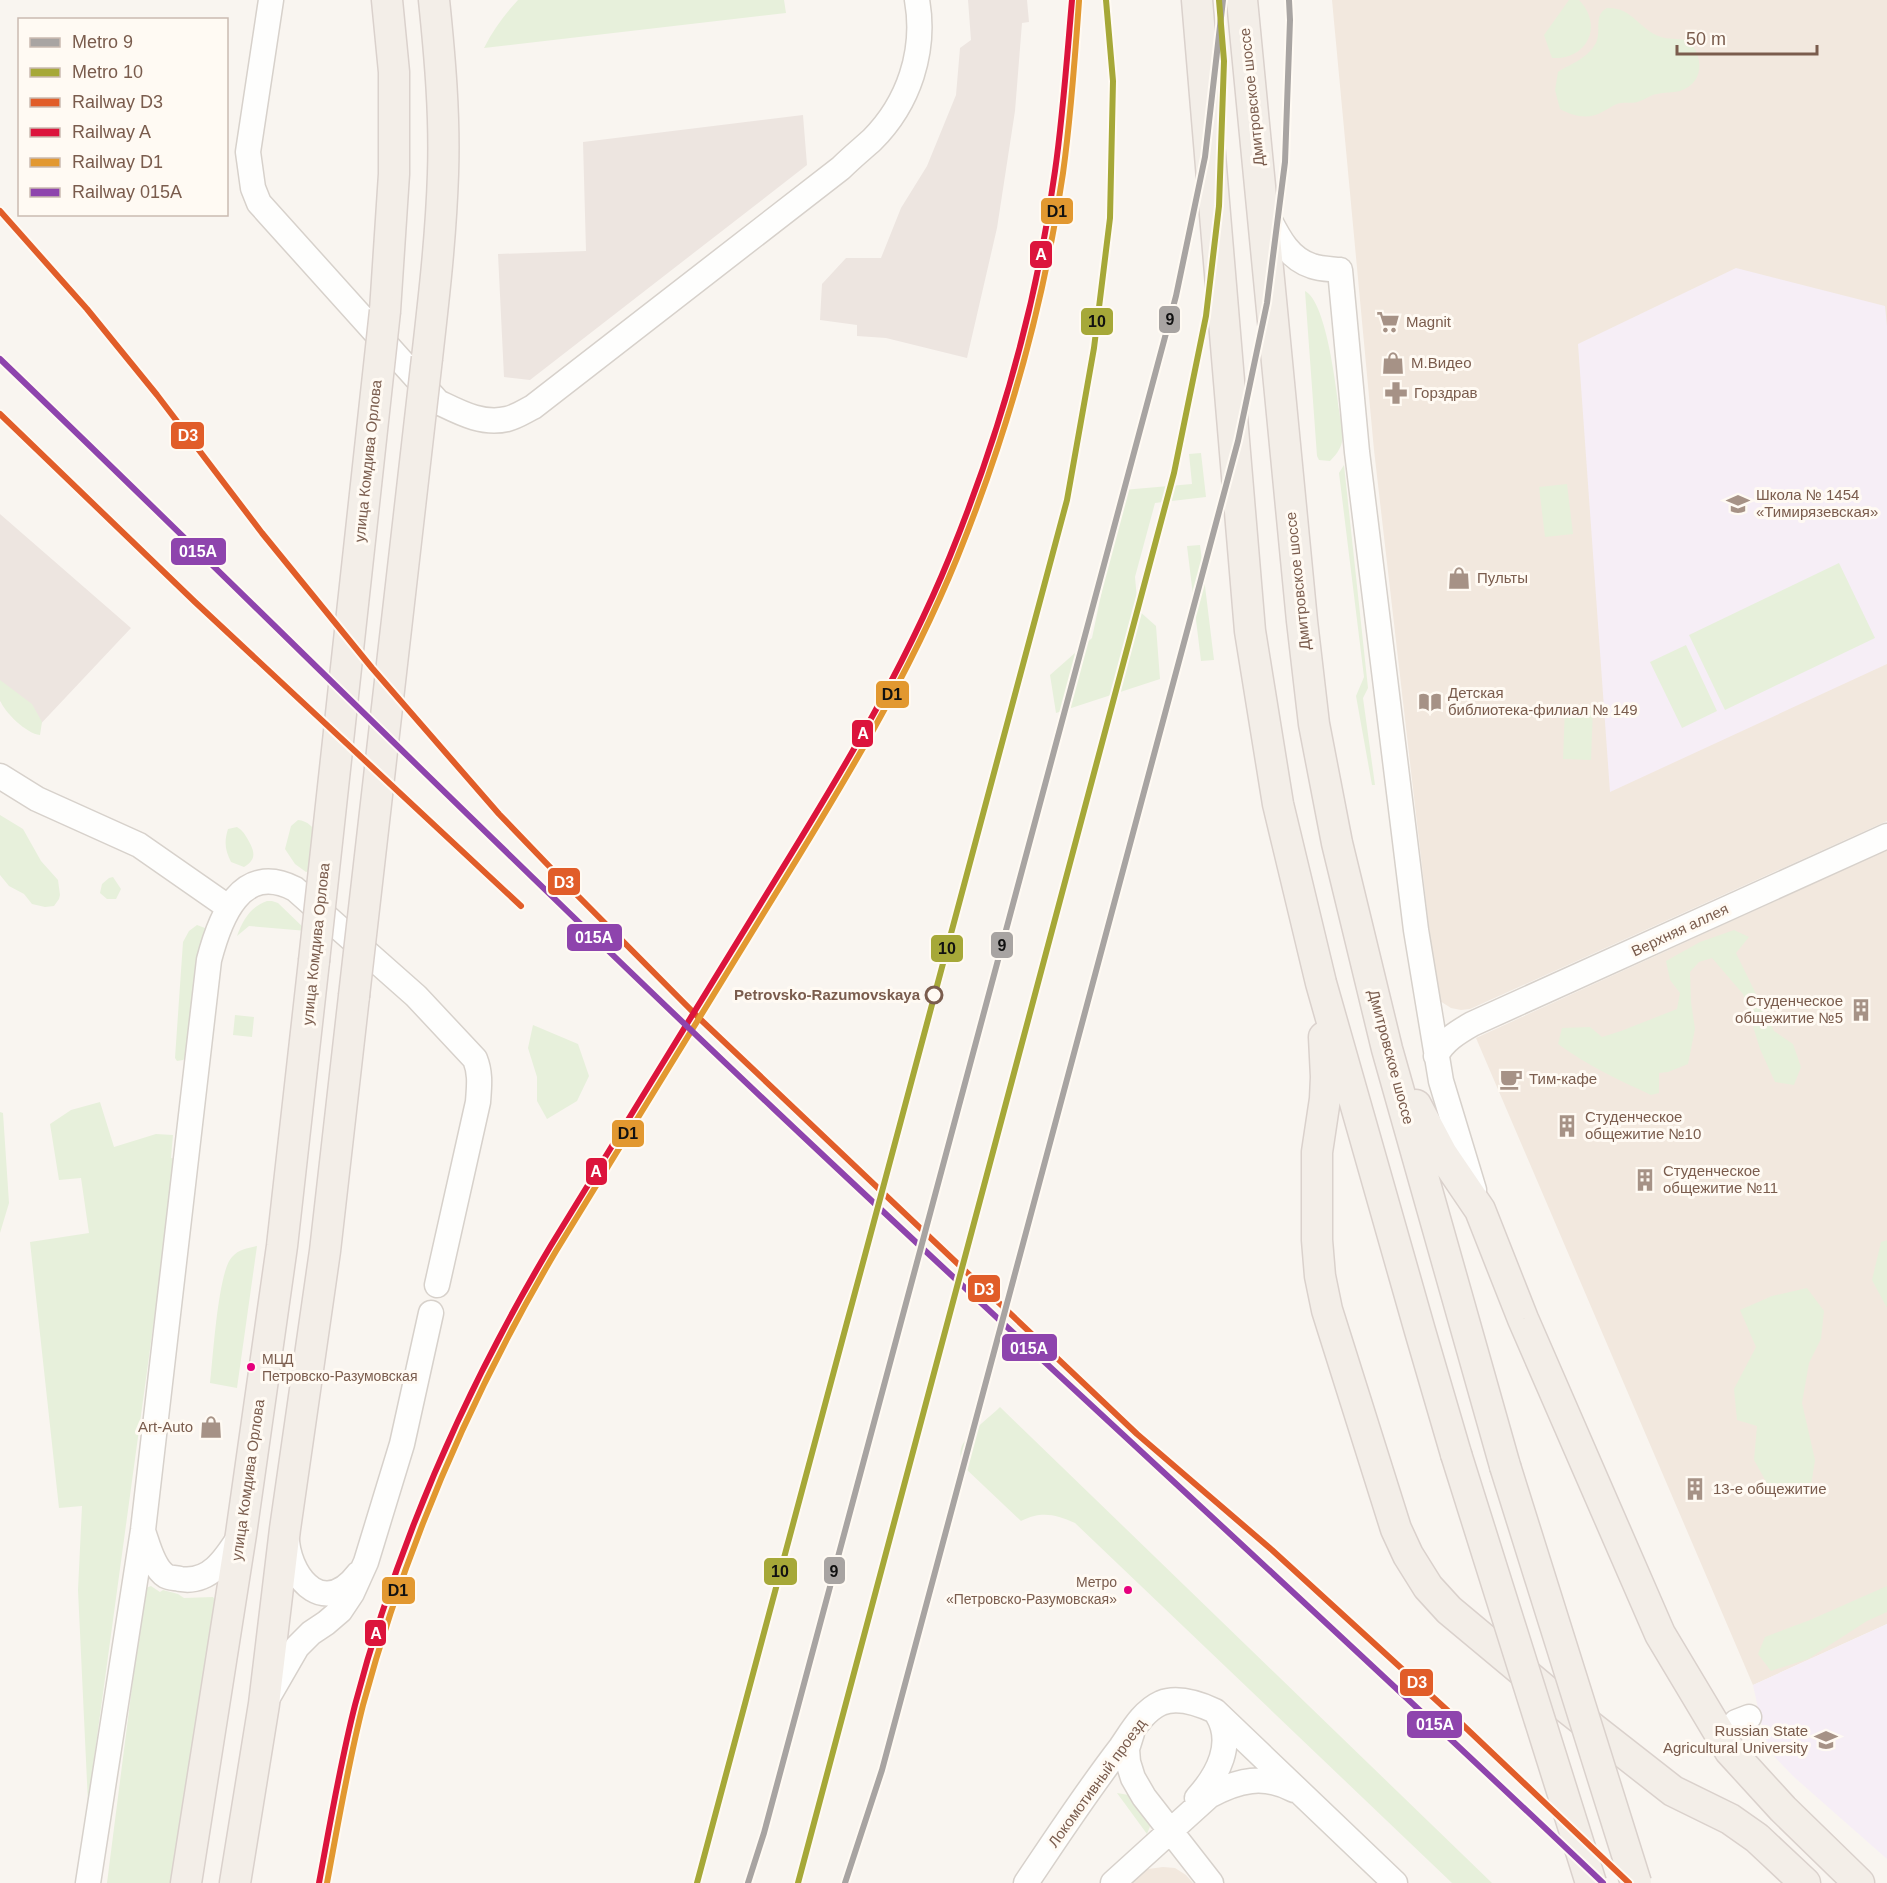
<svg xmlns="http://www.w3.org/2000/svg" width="1887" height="1883" font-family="Helvetica,sans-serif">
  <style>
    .residential { fill: #f2e8de }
    .industrial { fill: #ede5e0 }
    .education { fill: #f6eef6 }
    .green { fill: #e7f0db }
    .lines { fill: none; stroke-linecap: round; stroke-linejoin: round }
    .minor-casing { stroke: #d7d1cb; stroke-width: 27 }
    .major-casing { stroke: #dad1cc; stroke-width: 33 }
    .minor { stroke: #fefefd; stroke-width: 24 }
    .major { stroke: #f3eee8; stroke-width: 30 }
    .major-bridge-casing { stroke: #dad1cc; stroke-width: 33; stroke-linecap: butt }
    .major-bridge { stroke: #f3eee8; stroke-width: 30 }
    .rail-1-casing { stroke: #fffaf3; stroke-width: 10 }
    .rail-2-casing { stroke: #fffaf3; stroke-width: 10 }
    .rail-3-casing { stroke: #fffaf3; stroke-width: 10 }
    .rail-4-casing { stroke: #fffaf3; stroke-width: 10 }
    .rail-1 { stroke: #e15d29; stroke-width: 6 }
    .rail-2 { stroke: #dc143c; stroke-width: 6 }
    .rail-3 { stroke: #e29830; stroke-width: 6 }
    .rail-4 { stroke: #8e44ad; stroke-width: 6 }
    .metro-1-casing { stroke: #fffaf3; stroke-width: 10 }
    .metro-2-casing { stroke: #fffaf3; stroke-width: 10 }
    .metro-1 { stroke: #a8a4a2; stroke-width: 6 }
    .metro-2 { stroke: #a6a838; stroke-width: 6 }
    .stop-dot { fill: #fffaf3; stroke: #7a5c4d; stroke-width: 3 }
    .bus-dot { fill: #e5007d; stroke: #fffaf3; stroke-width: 2 }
    .labels { text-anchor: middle; stroke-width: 6; stroke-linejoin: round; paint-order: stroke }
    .bus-label { font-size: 14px; fill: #7a5c4d; stroke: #fffaf3; text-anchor: start }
    .street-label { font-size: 15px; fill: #7a5c4d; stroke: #fffaf3 }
    .poi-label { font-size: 15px; fill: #7a5c4d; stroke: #fffaf3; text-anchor: start }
    .stop-label { font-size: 15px; font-weight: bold; fill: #7a5c4d; stroke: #fffaf3; text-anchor: end }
    .line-badge { stroke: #fffaf3; stroke-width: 2 }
    .badge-label { font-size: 16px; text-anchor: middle; font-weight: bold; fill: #fff }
    .pale-badge-label { font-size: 16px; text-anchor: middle; font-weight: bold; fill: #111 }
  </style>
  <rect width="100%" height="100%" fill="#f9f5f0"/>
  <path class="residential" d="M 1332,0 L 1887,0 L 1887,821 L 1470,1009 L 1461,1010 L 1451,1008 L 1440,1001 L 1436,988 L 1374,450 Z
    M 1887,850 L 1887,1624 L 1753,1685 L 1476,1038 Z
    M 1163,1867 L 1175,1868 L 1186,1875 L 1193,1883 L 1128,1883 L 1139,1874 L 1148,1869 Z"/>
  <path class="industrial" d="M 968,0 L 1027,0 L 1029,22 L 1022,23 L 1015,111 L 997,228 L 967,358 L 886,338 L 857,336 L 857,325 L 820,320 L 822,284 L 846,258 L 881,258 L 901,208 L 927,166 L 956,95 L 960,48 L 971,40 Z
    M 803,115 L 807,165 L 530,380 L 504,377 L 498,254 L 586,251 L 583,142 Z
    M 0,514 L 131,628 L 34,731 L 0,701 Z"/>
  <path class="education" d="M 1736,268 L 1885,306 L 1887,326 L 1887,664 L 1610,792 L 1578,344 Z
    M 1887,1624 L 1887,1859 L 1794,1777 L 1767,1749 L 1753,1685 Z"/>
  <path class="green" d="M 518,0 L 784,0 L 786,13 L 484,48 C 493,30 504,15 518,0 Z
    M 1569,0 L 1579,0 C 1604,26 1587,60 1552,58 L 1544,35 Z
    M 1607,8 C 1633,7 1639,30 1661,37 C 1671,40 1680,38 1690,41 C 1703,58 1705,82 1680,91 C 1673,93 1664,92 1657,94 C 1650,95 1646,99 1640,101 C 1633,104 1628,102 1621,103 C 1614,104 1610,108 1604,111 C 1589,120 1575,117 1560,109 L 1555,90 L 1558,72 C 1572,63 1587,59 1596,43 C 1602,31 1593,15 1607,8 Z
    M 1305,291 C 1326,301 1336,386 1339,410 C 1340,419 1345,433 1342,442 C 1340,450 1335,456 1330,461 L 1319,460 L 1317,456 Z
    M 1201,453 L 1206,497 L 1155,503 L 1135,577 L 1138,610 L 1156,626 L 1160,679 L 1056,713 L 1050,675 L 1092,638 L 1123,490 L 1192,484 L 1189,454 Z
    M 1344,465 L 1368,688 L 1363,698 L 1375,785 L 1372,785 L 1356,696 L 1364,677 L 1339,473 Z
    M 1567,484 L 1573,534 L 1545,537 L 1539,487 Z
    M 1200,545 L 1214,660 L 1201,661 L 1187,546 Z
    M 1839,563 L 1875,638 L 1725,710 L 1689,635 Z
    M 1686,645 L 1717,711 L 1682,728 L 1650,662 Z
    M 0,680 L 32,704 L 42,722 L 40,735 C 27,734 4,712 0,700 C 0,695 0,685 0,680 Z
    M 1565,707 L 1593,708 L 1591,760 L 1563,759 Z
    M 0,815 L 23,829 L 41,861 L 58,880 L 60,895 L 59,899 L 54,906 L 45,907 L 32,904 L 24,894 L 9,886 L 0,875 Z
    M 298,820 C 308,821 313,827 318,835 L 314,870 L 306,872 L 295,864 L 285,849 L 291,826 Z
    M 237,827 C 242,830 244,833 247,838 C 254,850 258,859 244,867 L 231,862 C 225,850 224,842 228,829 Z
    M 113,877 L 121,889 L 116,899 L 107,899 L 100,893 L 102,884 L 109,878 Z
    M 267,901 L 272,901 L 278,903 L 307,931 L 249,926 L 237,936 C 243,920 250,907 267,901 Z
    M 197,925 L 205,928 L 206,931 L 188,1056 L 183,1060 L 177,1061 L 175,1058 L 183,942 L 189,931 Z
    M 1734,930 L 1749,937 L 1736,953 L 1774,1031 L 1793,1044 L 1801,1067 L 1794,1085 L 1775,1082 L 1760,1049 L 1743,994 L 1712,958 L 1699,962 L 1690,972 L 1691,1002 L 1695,1029 L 1688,1064 L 1668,1072 L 1659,1073 L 1659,1093 L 1651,1095 C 1617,1079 1588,1066 1558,1044 L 1562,1028 L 1590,1027 L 1602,1037 L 1621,1031 L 1677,1009 L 1680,993 L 1670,980 L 1666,961 L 1700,942 Z
    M 235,1015 L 254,1017 L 252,1037 L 233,1035 Z
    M 533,1025 L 578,1044 L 589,1076 L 577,1101 L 547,1119 L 537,1101 L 537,1077 L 528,1048 Z
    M 100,1102 L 114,1147 L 156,1134 L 173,1135 L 171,1158 L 176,1159 L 88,1803 L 78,1590 L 82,1506 L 59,1508 L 30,1242 L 89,1233 L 81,1178 L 59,1180 L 50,1124 L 71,1110 Z
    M 0,1112 L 3,1113 L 9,1203 L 0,1233 Z
    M 1887,1240 L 1887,1308 L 1872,1280 L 1881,1242 Z
    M 257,1246 L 237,1388 L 210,1383 C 213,1359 218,1271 232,1257 C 239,1249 248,1248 257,1246 Z
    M 1807,1288 L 1824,1311 L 1821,1339 L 1809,1363 L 1802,1403 L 1815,1460 L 1811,1486 L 1791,1496 L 1772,1492 L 1754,1460 L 1757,1426 L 1737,1420 L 1734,1389 L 1756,1347 L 1740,1310 L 1772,1296 Z
    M 1000,1407 L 1492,1883 L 1452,1883 L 1075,1523 C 1055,1514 1041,1511 1021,1521 L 965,1468 C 962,1462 959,1456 961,1449 C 964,1436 990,1417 1000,1407 Z
    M 151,1586 L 160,1592 L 163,1590 L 178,1594 L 184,1598 L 213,1597 L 215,1600 L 173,1883 L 107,1883 L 144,1593 L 146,1588 Z
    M 1887,1586 L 1887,1612 L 1867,1621 L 1808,1659 L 1771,1671 L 1758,1654 L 1765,1637 L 1810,1620 Z
    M 1117,1793 L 1129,1795 L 1151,1824 L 1147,1834 Z"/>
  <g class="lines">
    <g class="minor-casing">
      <path id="minor" d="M 271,0 L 248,152 L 253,188 L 259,203 L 438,402 C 459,412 482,425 507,419 C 516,417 525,411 533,407 L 841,168 C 851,158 862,149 872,140 C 909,103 926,51 917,0
        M 1266,213 C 1277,234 1287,258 1312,266 C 1320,269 1331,269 1340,270 L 1357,452 L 1416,930 L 1441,1081 L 1474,1190
        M 0,776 L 37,799 L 139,845 L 228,907
        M 1436,1056 C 1443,1041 1458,1032 1472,1024 L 1887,836
        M 143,1531 C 148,1545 153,1568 166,1576 C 170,1578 176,1578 180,1579 C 210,1584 226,1558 240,1536
        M 287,1542 C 292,1583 326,1616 358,1574
        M 267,1699 L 297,1647 L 311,1633 L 326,1623 L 340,1611 L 352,1593 L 366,1562 L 402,1444 L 431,1313
        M 1736,1722 L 1749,1717
        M 1132,1733 L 1127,1749 L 1128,1762 L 1133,1778 L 1144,1797 L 1211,1883
        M 1197,1798 C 1218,1775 1235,1743 1217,1714
        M 88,1883 L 143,1530 L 209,960 C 220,918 241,861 295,889 L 416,996 L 475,1059 C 481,1074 479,1087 478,1102 L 437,1285
        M 1026,1883 C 1057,1837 1087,1791 1121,1747 C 1132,1731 1143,1711 1161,1703 C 1178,1696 1200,1704 1215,1711 L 1395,1883
        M 1113,1883 L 1209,1796 C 1238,1780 1264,1774 1294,1790"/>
    </g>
    <g class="major-casing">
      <path id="major" d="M 1197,0 L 1250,631 L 1278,804 L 1321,983 L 1420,1331 L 1456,1454
        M 1242,0 L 1302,621 L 1314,724 L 1337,843 L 1387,1049 L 1505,1466
        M 385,311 L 394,174 L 394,72 L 387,0
        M 427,358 C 434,297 441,236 443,174 C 445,116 440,58 434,0
        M 1324,1037 L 1326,1077 L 1325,1099 L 1317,1152 L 1317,1240 L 1320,1276 L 1327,1310 L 1396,1529 L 1408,1555 L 1428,1587 L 1449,1610 L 1558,1701 L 1673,1791 L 1730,1819 L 1757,1838 L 1805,1883
        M 1416,1105 L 1442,1154 L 1480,1210 L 1523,1319 L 1660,1634 L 1730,1751 L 1783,1809 L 1859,1883
        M 186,1883 L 241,1534 L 282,1246 L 314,961
        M 235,1883 L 264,1704 L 285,1529 L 325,1251 L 354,996"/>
    </g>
    <use href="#minor" class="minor"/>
    <use href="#major" class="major"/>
    <g class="major-bridge-casing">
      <path id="major-bridge" d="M 314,961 L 385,311
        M 354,996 L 427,358
        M 1456,1454 L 1591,1883
        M 1505,1466 L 1636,1883"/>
    </g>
    <use href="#major-bridge" class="major-bridge"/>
    <g class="rail-1-casing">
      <path id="rail-1" d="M 0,211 L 87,309 L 157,395 L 262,533 L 372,668 L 499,814 L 573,891 L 699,1018 L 1137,1434 L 1272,1550 L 1447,1710 L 1629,1883
        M 0,414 L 195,602 L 521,906"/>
    </g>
    <g class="rail-2-casing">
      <path id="rail-2" d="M 319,1883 C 330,1824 340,1764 355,1705 C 397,1544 465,1390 550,1247 C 622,1130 694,1012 766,895 C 834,785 901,676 950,556 C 1000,433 1037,303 1055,171 C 1063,115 1067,57 1072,0"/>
    </g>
    <g class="rail-3-casing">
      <path id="rail-3" d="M 327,1883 C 338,1824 348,1764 363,1705 C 406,1546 472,1393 556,1251 C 628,1133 701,1016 773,898 C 841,788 908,678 957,558 C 1007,435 1044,304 1063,173 C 1071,116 1075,58 1079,1"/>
    </g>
    <g class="rail-4-casing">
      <path id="rail-4" d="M 0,359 C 259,608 513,863 774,1109 C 1049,1369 1329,1622 1603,1883"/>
    </g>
    <use href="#rail-1" class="rail-1"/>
    <use href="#rail-2" class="rail-2"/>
    <use href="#rail-3" class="rail-3"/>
    <use href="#rail-4" class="rail-4"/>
    <g class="metro-1-casing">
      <path id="metro-1" d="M 748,1883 L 764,1833 L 1176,296 L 1205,157 L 1223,0
        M 845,1883 L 882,1770 L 1238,441 L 1267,303 L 1285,162 L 1290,20 L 1289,0"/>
    </g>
    <g class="metro-2-casing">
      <path id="metro-2" d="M 697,1883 L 1067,500 L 1094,348 L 1110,218 L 1113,81 L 1106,0
        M 798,1883 L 1174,473 L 1206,316 L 1219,206 L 1224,61 L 1219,0"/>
    </g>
    <use href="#metro-1" class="metro-1"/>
    <use href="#metro-2" class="metro-2"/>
  </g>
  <defs>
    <g id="supermarket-bare" transform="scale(1.8)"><path d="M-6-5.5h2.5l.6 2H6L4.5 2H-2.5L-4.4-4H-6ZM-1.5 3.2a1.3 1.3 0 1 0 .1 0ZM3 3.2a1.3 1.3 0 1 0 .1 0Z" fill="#a69286" stroke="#fffaf3" stroke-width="2.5" paint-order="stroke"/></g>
    <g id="shop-bare" transform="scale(1.8)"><path d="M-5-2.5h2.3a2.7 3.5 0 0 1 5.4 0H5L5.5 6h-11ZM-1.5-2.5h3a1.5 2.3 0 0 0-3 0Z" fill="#a69286" stroke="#fffaf3" stroke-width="2.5" paint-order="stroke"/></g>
    <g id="pharmacy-bare" transform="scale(1.8)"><path d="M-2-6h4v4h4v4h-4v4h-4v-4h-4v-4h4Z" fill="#a69286" stroke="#fffaf3" stroke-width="2.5" paint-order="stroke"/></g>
    <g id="school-bare" transform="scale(1.8)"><path d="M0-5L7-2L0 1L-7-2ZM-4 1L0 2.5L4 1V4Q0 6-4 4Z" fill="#a69286" stroke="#fffaf3" stroke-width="2.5" paint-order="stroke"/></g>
    <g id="library-bare" transform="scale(1.8)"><path d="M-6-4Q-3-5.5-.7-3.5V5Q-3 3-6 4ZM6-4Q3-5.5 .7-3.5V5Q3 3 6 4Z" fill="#a69286" stroke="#fffaf3" stroke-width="2.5" paint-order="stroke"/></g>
    <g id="building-bare" transform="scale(1.8)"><path d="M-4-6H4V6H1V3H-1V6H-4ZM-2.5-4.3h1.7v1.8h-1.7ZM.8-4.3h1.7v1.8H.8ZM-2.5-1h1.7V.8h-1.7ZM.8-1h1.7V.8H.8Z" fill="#a69286" stroke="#fffaf3" stroke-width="2.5" paint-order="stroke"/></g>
    <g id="cafe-bare" transform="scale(1.8)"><path d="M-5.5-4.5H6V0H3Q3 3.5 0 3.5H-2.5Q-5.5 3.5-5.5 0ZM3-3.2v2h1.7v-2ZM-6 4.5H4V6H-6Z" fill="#a69286" stroke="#fffaf3" stroke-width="2.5" paint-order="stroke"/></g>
    <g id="university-bare" transform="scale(1.8)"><path d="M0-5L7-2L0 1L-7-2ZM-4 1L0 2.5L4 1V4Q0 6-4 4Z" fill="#a69286" stroke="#fffaf3" stroke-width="2.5" paint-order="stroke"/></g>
  </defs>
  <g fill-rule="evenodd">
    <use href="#supermarket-bare" x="1388" y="322"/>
    <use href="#shop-bare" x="1393" y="363"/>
    <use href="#pharmacy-bare" x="1396" y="393"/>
    <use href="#school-bare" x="1738" y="504"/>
    <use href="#shop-bare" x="1459" y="578"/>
    <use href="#library-bare" x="1430" y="702"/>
    <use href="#building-bare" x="1861" y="1010"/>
    <use href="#cafe-bare" x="1511" y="1079"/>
    <use href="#building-bare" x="1567" y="1126"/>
    <use href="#building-bare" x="1645" y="1180"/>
    <use href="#shop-bare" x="211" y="1427"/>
    <use href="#building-bare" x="1695" y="1489"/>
    <use href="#university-bare" x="1826" y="1740"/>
  </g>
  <circle class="stop-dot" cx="934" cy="995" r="8"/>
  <g class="bus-dot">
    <circle cx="251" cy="1367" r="5"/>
    <circle cx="1128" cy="1590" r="5"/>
  </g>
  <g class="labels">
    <g class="bus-label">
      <text x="262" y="1364">МЦД<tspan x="262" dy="17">Петровско-Разумовская</tspan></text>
      <text x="1117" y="1587" text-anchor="end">Метро<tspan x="1117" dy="17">«Петровско-Разумовская»</tspan></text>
    </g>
    <g class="street-label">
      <text transform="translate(1252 97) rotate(-96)" y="5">Дмитровское шоссе</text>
      <text transform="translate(368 461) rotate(-84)" y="5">улица Комдива Орлова</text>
      <text transform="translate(1298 581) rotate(-96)" y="5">Дмитровское шоссе</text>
      <text transform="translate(1680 930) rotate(-25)" y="5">Верхняя аллея</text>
      <text transform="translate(316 944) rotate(-84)" y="5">улица Комдива Орлова</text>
      <text transform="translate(1391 1057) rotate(75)" y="5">Дмитровское шоссе</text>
      <text transform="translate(248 1480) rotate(-82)" y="5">улица Комдива Орлова</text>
      <text transform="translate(1097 1783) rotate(-54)" y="5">Локомотивный проезд</text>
    </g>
    <g class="poi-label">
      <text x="1406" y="327">Magnit</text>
      <text x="1411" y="368">М.Видео</text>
      <text x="1414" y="398">Горздрав</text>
      <text x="1756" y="500">Школа № 1454<tspan x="1756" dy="17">«Тимирязевская»</tspan></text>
      <text x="1477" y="583">Пульты</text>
      <text x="1448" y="698">Детская<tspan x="1448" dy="17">библиотека-филиал № 149</tspan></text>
      <text x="1843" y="1006" text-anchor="end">Студенческое<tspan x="1843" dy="17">общежитие №5</tspan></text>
      <text x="1529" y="1084">Тим-кафе</text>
      <text x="1585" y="1122">Студенческое<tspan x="1585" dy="17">общежитие №10</tspan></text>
      <text x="1663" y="1176">Студенческое<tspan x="1663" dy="17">общежитие №11</tspan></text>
      <text x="193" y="1432" text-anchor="end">Art-Auto</text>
      <text x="1713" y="1494">13-е общежитие</text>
      <text x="1808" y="1736" text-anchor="end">Russian State<tspan x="1808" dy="17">Agricultural University</tspan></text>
    </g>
    <g class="stop-label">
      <text x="920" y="1000">Petrovsko-Razumovskaya</text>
    </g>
  </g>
  <g class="line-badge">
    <rect x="1040" y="197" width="34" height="28" rx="6" fill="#e29830"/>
    <rect x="1029" y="240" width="24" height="29" rx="6" fill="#dc143c"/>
    <rect x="1158" y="305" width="23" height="29" rx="6" fill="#a8a4a2"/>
    <rect x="1080" y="307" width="34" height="29" rx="6" fill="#a6a838"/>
    <rect x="170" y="421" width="35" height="29" rx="6" fill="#e15d29"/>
    <rect x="170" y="537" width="57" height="29" rx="6" fill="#8e44ad"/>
    <rect x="875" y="680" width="35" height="29" rx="6" fill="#e29830"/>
    <rect x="851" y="719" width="23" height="29" rx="6" fill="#dc143c"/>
    <rect x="547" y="867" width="34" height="29" rx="6" fill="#e15d29"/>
    <rect x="566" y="923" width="57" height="29" rx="6" fill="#8e44ad"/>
    <rect x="990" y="931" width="24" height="28" rx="6" fill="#a8a4a2"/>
    <rect x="930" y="934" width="34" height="29" rx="6" fill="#a6a838"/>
    <rect x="611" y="1119" width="34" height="29" rx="6" fill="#e29830"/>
    <rect x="585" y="1157" width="23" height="29" rx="6" fill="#dc143c"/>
    <rect x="967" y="1274" width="34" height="29" rx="6" fill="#e15d29"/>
    <rect x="1001" y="1333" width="57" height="29" rx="6" fill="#8e44ad"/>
    <rect x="823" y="1556" width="23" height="29" rx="6" fill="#a8a4a2"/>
    <rect x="763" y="1557" width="35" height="29" rx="6" fill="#a6a838"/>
    <rect x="381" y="1576" width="35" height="29" rx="6" fill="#e29830"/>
    <rect x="364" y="1619" width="23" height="28" rx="6" fill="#dc143c"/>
    <rect x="1399" y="1668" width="35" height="29" rx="6" fill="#e15d29"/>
    <rect x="1406" y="1710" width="57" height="29" rx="6" fill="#8e44ad"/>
  </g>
  <g class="badge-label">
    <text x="1041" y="260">A</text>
    <text x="188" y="441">D3</text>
    <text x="198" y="557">015А</text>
    <text x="863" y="739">A</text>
    <text x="564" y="888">D3</text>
    <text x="594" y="943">015А</text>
    <text x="596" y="1177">A</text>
    <text x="984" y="1295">D3</text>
    <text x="1029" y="1354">015А</text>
    <text x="376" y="1639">A</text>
    <text x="1417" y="1688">D3</text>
    <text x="1435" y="1730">015А</text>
  </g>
  <g class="pale-badge-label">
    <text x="1057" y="217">D1</text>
    <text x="1170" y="325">9</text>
    <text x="1097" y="327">10</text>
    <text x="892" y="700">D1</text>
    <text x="1002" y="951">9</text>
    <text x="947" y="954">10</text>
    <text x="628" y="1139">D1</text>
    <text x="834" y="1577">9</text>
    <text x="780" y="1577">10</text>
    <text x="398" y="1596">D1</text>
  </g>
  <rect x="18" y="18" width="210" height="198" fill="#fffaf3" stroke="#cabbb1" stroke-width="1.5"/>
  <rect x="30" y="38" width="30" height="9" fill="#a8a4a2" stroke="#cabbb1" stroke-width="1.5"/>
  <text x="72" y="48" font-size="18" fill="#7a5c4d">Metro 9</text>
  <rect x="30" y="68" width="30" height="9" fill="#a6a838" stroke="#cabbb1" stroke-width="1.5"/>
  <text x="72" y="78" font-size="18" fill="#7a5c4d">Metro 10</text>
  <rect x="30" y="98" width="30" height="9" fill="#e15d29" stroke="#cabbb1" stroke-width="1.5"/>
  <text x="72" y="108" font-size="18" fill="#7a5c4d">Railway D3</text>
  <rect x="30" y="128" width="30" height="9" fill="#dc143c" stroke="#cabbb1" stroke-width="1.5"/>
  <text x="72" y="138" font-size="18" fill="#7a5c4d">Railway A</text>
  <rect x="30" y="158" width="30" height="9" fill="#e29830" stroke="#cabbb1" stroke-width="1.5"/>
  <text x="72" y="168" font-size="18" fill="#7a5c4d">Railway D1</text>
  <rect x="30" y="188" width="30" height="9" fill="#8e44ad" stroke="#cabbb1" stroke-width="1.5"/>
  <text x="72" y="198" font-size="18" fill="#7a5c4d">Railway 015А</text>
  <path d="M1677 45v9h140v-9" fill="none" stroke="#7a5c4d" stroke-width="3"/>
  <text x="1686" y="45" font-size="18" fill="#7a5c4d" stroke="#fffaf3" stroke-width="4.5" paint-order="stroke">50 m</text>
</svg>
